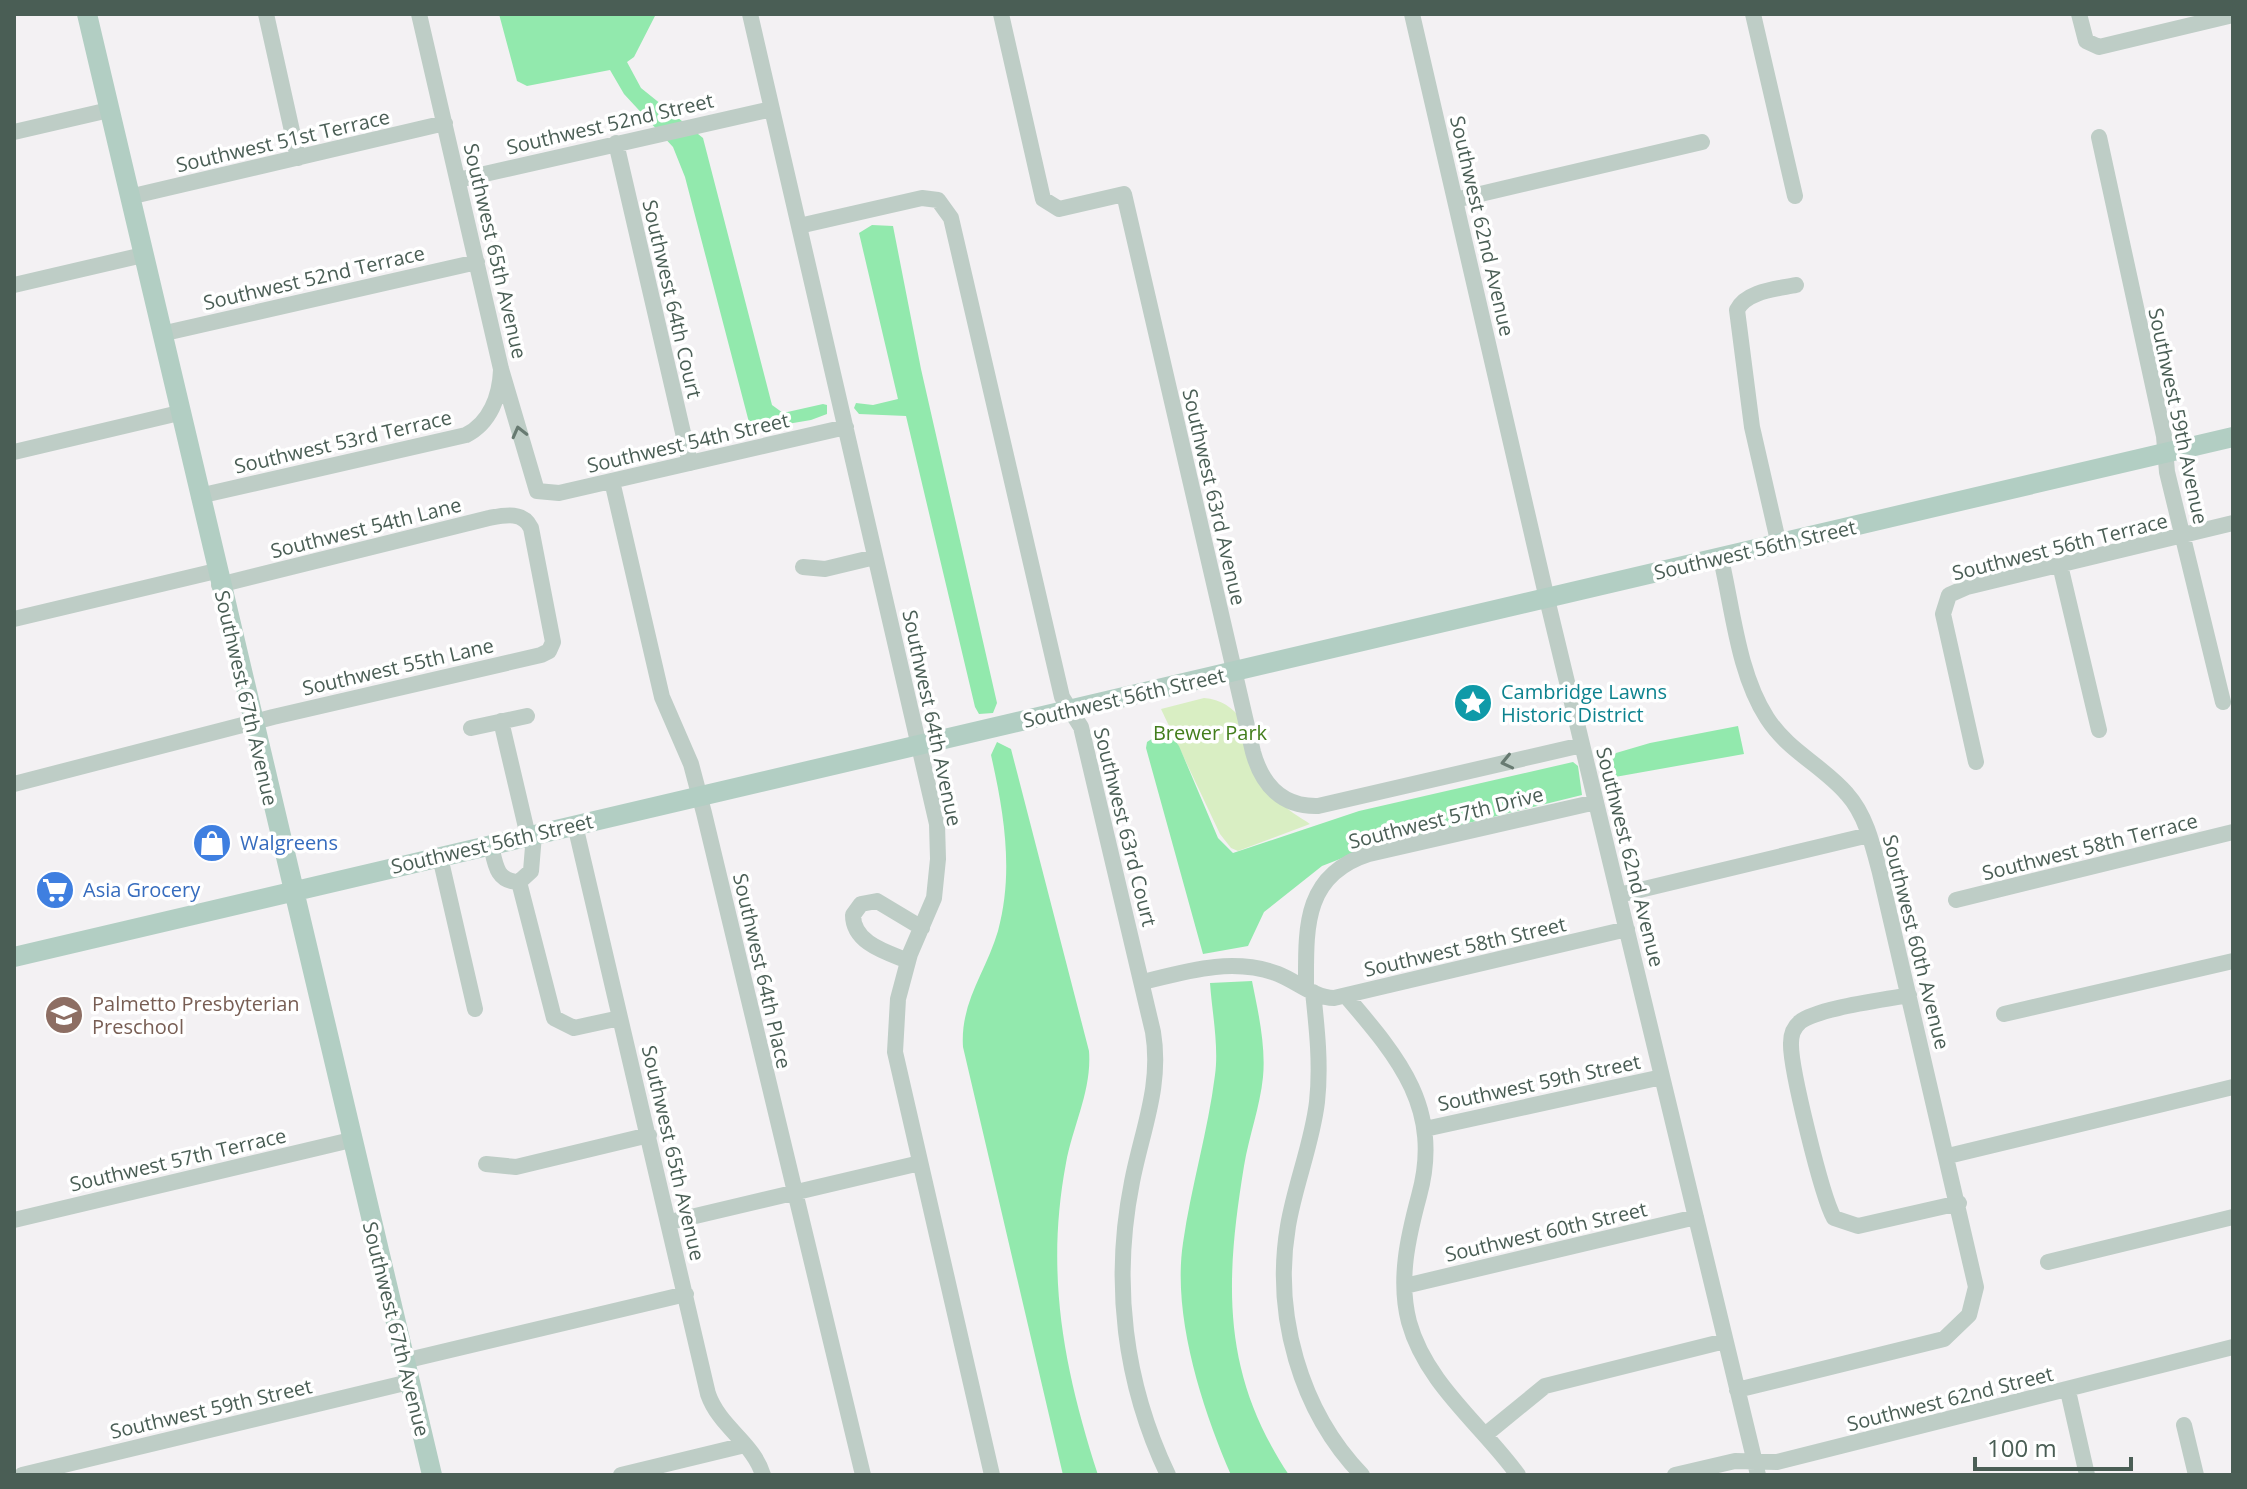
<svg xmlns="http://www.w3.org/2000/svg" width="2247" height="1489" font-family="'Open Sans',sans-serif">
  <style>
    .green { fill: #d9eec3 }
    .water { fill: #92e9ad }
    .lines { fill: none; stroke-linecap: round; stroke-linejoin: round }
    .minor { stroke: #becdc6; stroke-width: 16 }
    .major { stroke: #b2cec3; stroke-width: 20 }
    .oneway { stroke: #677a71 }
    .labels { text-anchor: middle; stroke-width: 7; stroke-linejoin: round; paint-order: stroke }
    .street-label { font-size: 20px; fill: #4a5e55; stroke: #fff }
    .culture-label { font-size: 20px; fill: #0d838f; stroke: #fff; text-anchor: start }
    .park-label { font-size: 20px; fill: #437e1c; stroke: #fff }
    .shop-label { font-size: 20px; fill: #366cbe; stroke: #fff; text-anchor: start }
    .education-label { font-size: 20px; fill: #785e54; stroke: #fff; text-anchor: start }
  </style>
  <rect width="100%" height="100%" fill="#f3f1f3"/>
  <path class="green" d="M 1204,698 C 1252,701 1260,766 1280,800 C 1286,810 1300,817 1310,824 L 1238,851 L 1231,848 L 1220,834 L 1161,709 Z"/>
  <path class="water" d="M 499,14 L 656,14 L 634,57 L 627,62 L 641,88 L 703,138 L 772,405 L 783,413 L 823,404 L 827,405 L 827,414 L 811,420 L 751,430 L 685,177 L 673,147 L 624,94 L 610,70 L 527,86 L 517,81 Z
    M 872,225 L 893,226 L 921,369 L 997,703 L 993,713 L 979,714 L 975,707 L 906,416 L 859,414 L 854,408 L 856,403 L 873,405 L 898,399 L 859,233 Z
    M 1738,726 L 1744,754 L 1615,777 L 1612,757 L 1616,753 L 1650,743 Z
    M 1161,733 L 1171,735 L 1179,746 L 1218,838 L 1233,853 L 1359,811 L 1573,762 L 1578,766 L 1582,795 L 1368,848 L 1322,866 L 1264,912 L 1248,946 L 1203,954 L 1146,748 L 1147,742 Z
    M 997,742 L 1011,749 L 1089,1051 C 1092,1090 1073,1125 1066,1163 C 1045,1275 1064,1369 1098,1475 L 1063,1475 L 963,1047 C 960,1002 986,972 998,931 C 1014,872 1004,813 991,755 Z
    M 1252,981 C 1258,1011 1266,1046 1263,1077 C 1260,1107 1249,1136 1244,1166 C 1225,1282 1221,1373 1289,1475 L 1231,1475 C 1202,1408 1172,1316 1183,1243 C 1191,1187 1208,1131 1215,1075 C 1219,1046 1212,1012 1210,983 Z"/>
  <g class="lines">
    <path class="minor" d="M 266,14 L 298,158
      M 419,14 L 501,369 L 537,491 L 559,493 L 846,427
      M 750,14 L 937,824 L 938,859 L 934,898 L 910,954 L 898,999 L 895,1052 L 992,1475
      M 1001,14 L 1043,199 L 1059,209 L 1124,194 L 1253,752 C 1262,785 1282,807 1318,806 L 1582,745
      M 1412,14 L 1547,599 L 1758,1475
      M 1753,14 L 1795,196
      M 2079,14 L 2086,41 L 2099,47 L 2233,15
      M 14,132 L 109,110
      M 2099,137 L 2164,436 L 2167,472 L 2223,702
      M 616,143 L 690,463
      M 458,180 L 772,109
      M 129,197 L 445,123
      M 1455,200 L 1702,142
      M 799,226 L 922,198 L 938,200 L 951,218 L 1062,697 L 1081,727 L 1153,1032 C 1162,1086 1142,1130 1132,1182 C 1112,1282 1124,1383 1168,1475
      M 14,285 L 143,255
      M 161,334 L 477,262
      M 14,452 L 179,413
      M 612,481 L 662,697 L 691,764 L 704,813 L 863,1475
      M 199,496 L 466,435 C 490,423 500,396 501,370
      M 1779,545 L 1752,427 L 1737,310 C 1746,291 1777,289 1796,285
      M 1721,559 C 1733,610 1738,673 1767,718 C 1788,751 1823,766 1847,794 C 1866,815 1873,846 1880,873 L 1976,1287 L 1969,1315 L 1944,1339 L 1737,1390
      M 2060,565 L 2099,730
      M 803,567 L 825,569 L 875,557
      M 14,619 L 216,571
      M 501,721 L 528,836
      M 471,728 L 527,716
      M 1976,762 L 1943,614 L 1949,595 L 1967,587 L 2233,523
      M 14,784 L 273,717 L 541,655 L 549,651 L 553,642 L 531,528 C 523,511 505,515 489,518 L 219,585
      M 575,825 L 708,1394 C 720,1428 753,1442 763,1475
      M 491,845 C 495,863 496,882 519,882 L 531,871 L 534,835
      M 440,857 L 475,1009
      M 519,882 L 554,1018 L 574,1028 L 620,1018
      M 1619,895 L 1869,835
      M 1956,900 L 2233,832
      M 908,961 C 886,952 853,943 853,915 L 861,904 L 877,901 L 922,928
      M 1143,982 C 1187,971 1233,957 1278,974 C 1296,981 1315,998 1334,998 L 1627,929
      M 1306,986 C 1306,928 1303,875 1369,854 L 1596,802
      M 1313,992 C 1317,1029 1321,1065 1317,1102 C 1312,1144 1295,1184 1288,1226 C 1273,1314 1300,1411 1362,1475
      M 1909,995 C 1884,1000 1818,1008 1800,1022 C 1794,1027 1791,1035 1791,1043 C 1790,1067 1822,1197 1834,1218 L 1858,1226 L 1959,1203
      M 1346,996 C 1399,1058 1443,1109 1419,1196 C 1408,1237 1398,1280 1409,1322 C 1426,1384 1482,1425 1518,1475
      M 2004,1014 L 2233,961
      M 1425,1129 L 1662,1077
      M 1948,1156 L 2233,1087
      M 486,1164 L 516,1167 L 649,1135
      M 14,1220 L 351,1140
      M 670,1222 L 920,1163
      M 2048,1262 L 2233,1217
      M 1405,1286 L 1696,1217
      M 404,1361 L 686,1294
      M 2068,1391 L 2087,1475
      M 2184,1425 L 2196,1475
      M 1485,1435 L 1545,1386 L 1725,1341
      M 22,1475 L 409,1382
      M 621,1475 L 745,1445
      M 1675,1475 L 1735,1461 L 1777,1462 L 2233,1347"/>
    <path class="major" d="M 87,14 L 432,1475
      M 14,957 L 2233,437"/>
  </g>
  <defs><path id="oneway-chevron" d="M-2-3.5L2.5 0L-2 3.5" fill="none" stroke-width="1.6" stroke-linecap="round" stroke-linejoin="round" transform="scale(2)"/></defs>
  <g class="oneway">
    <use href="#oneway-chevron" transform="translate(519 432) rotate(-104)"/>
    <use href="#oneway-chevron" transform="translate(1507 762) rotate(167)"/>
  </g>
  <defs>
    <g id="sight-disc" transform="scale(2)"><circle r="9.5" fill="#0f9aa8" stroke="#fff"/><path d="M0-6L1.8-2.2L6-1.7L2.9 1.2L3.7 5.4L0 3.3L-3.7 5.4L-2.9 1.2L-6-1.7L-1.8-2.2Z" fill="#fff"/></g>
    <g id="shop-disc" transform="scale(2)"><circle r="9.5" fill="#3f7fe0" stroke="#fff"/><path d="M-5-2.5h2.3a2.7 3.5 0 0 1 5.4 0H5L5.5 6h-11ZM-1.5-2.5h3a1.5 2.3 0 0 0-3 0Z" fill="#fff"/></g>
    <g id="supermarket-disc" transform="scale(2)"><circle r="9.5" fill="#3f7fe0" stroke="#fff"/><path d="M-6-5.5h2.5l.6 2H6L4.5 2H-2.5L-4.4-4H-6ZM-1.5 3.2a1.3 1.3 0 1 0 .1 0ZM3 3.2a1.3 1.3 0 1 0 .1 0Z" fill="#fff"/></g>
    <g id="school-disc" transform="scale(2)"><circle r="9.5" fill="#8d6e63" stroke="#fff"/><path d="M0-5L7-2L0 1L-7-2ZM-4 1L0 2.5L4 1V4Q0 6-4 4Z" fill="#fff"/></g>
  </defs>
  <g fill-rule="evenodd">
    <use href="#sight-disc" x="1473" y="703"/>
    <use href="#shop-disc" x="212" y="843"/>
    <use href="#supermarket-disc" x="55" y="890"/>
    <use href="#school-disc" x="64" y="1015"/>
  </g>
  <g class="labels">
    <g class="street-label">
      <text transform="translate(610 124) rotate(-13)" y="7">Southwest 52nd Street</text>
      <text transform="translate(283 141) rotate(-13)" y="7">Southwest 51st Terrace</text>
      <text transform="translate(1482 226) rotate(77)" y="7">Southwest 62nd Avenue</text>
      <text transform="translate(495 251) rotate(77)" y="7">Southwest 65th Avenue</text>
      <text transform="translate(314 278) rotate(-13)" y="7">Southwest 52nd Terrace</text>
      <text transform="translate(672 299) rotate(77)" y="7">Southwest 64th Court</text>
      <text transform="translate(2178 416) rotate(78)" y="7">Southwest 59th Avenue</text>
      <text transform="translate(343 442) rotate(-13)" y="7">Southwest 53rd Terrace</text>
      <text transform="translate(688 443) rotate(-13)" y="7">Southwest 54th Street</text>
      <text transform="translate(1214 497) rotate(77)" y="7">Southwest 63rd Avenue</text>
      <text transform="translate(366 528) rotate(-14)" y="7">Southwest 54th Lane</text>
      <text transform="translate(2060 547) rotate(-14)" y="7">Southwest 56th Terrace</text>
      <text transform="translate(1755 550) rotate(-13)" y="7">Southwest 56th Street</text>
      <text transform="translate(398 667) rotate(-13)" y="7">Southwest 55th Lane</text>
      <text transform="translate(246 698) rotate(77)" y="7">Southwest 67th Avenue</text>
      <text transform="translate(1124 698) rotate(-13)" y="7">Southwest 56th Street</text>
      <text transform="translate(932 718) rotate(78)" y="7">Southwest 64th Avenue</text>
      <text transform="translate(1446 818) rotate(-14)" y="7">Southwest 57th Drive</text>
      <text transform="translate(1125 827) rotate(76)" y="7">Southwest 63rd Court</text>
      <text transform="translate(492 844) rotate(-13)" y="7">Southwest 56th Street</text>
      <text transform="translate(2090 847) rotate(-14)" y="7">Southwest 58th Terrace</text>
      <text transform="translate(1630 857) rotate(76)" y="7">Southwest 62nd Avenue</text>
      <text transform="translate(1916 942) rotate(76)" y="7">Southwest 60th Avenue</text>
      <text transform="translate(1465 947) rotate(-13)" y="7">Southwest 58th Street</text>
      <text transform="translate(762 971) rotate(77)" y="7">Southwest 64th Place</text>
      <text transform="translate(1539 1083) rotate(-12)" y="7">Southwest 59th Street</text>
      <text transform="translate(673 1153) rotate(77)" y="7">Southwest 65th Avenue</text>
      <text transform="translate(178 1160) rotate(-13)" y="7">Southwest 57th Terrace</text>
      <text transform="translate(1546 1232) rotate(-13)" y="7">Southwest 60th Street</text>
      <text transform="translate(396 1329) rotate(76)" y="7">Southwest 67th Avenue</text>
      <text transform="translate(1950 1399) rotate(-14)" y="7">Southwest 62nd Street</text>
      <text transform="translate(211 1409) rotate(-13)" y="7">Southwest 59th Street</text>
    </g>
    <g class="culture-label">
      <text x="1501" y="699">Cambridge Lawns<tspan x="1501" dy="23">Historic District</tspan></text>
    </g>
    <g class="park-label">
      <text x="1210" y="740">Brewer Park</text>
    </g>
    <g class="shop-label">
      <text x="240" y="850">Walgreens</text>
      <text x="83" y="897">Asia Grocery</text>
    </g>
    <g class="education-label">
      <text x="92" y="1011">Palmetto Presbyterian<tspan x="92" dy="23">Preschool</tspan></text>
    </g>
  </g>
  <rect width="2247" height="1489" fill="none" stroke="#4a5e55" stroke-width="32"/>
  <path d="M1975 1457v12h156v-12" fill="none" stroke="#4a5e55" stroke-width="4"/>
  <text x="1987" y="1457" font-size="24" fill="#4a5e55" stroke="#ffffff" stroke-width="6" paint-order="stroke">100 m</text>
</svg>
